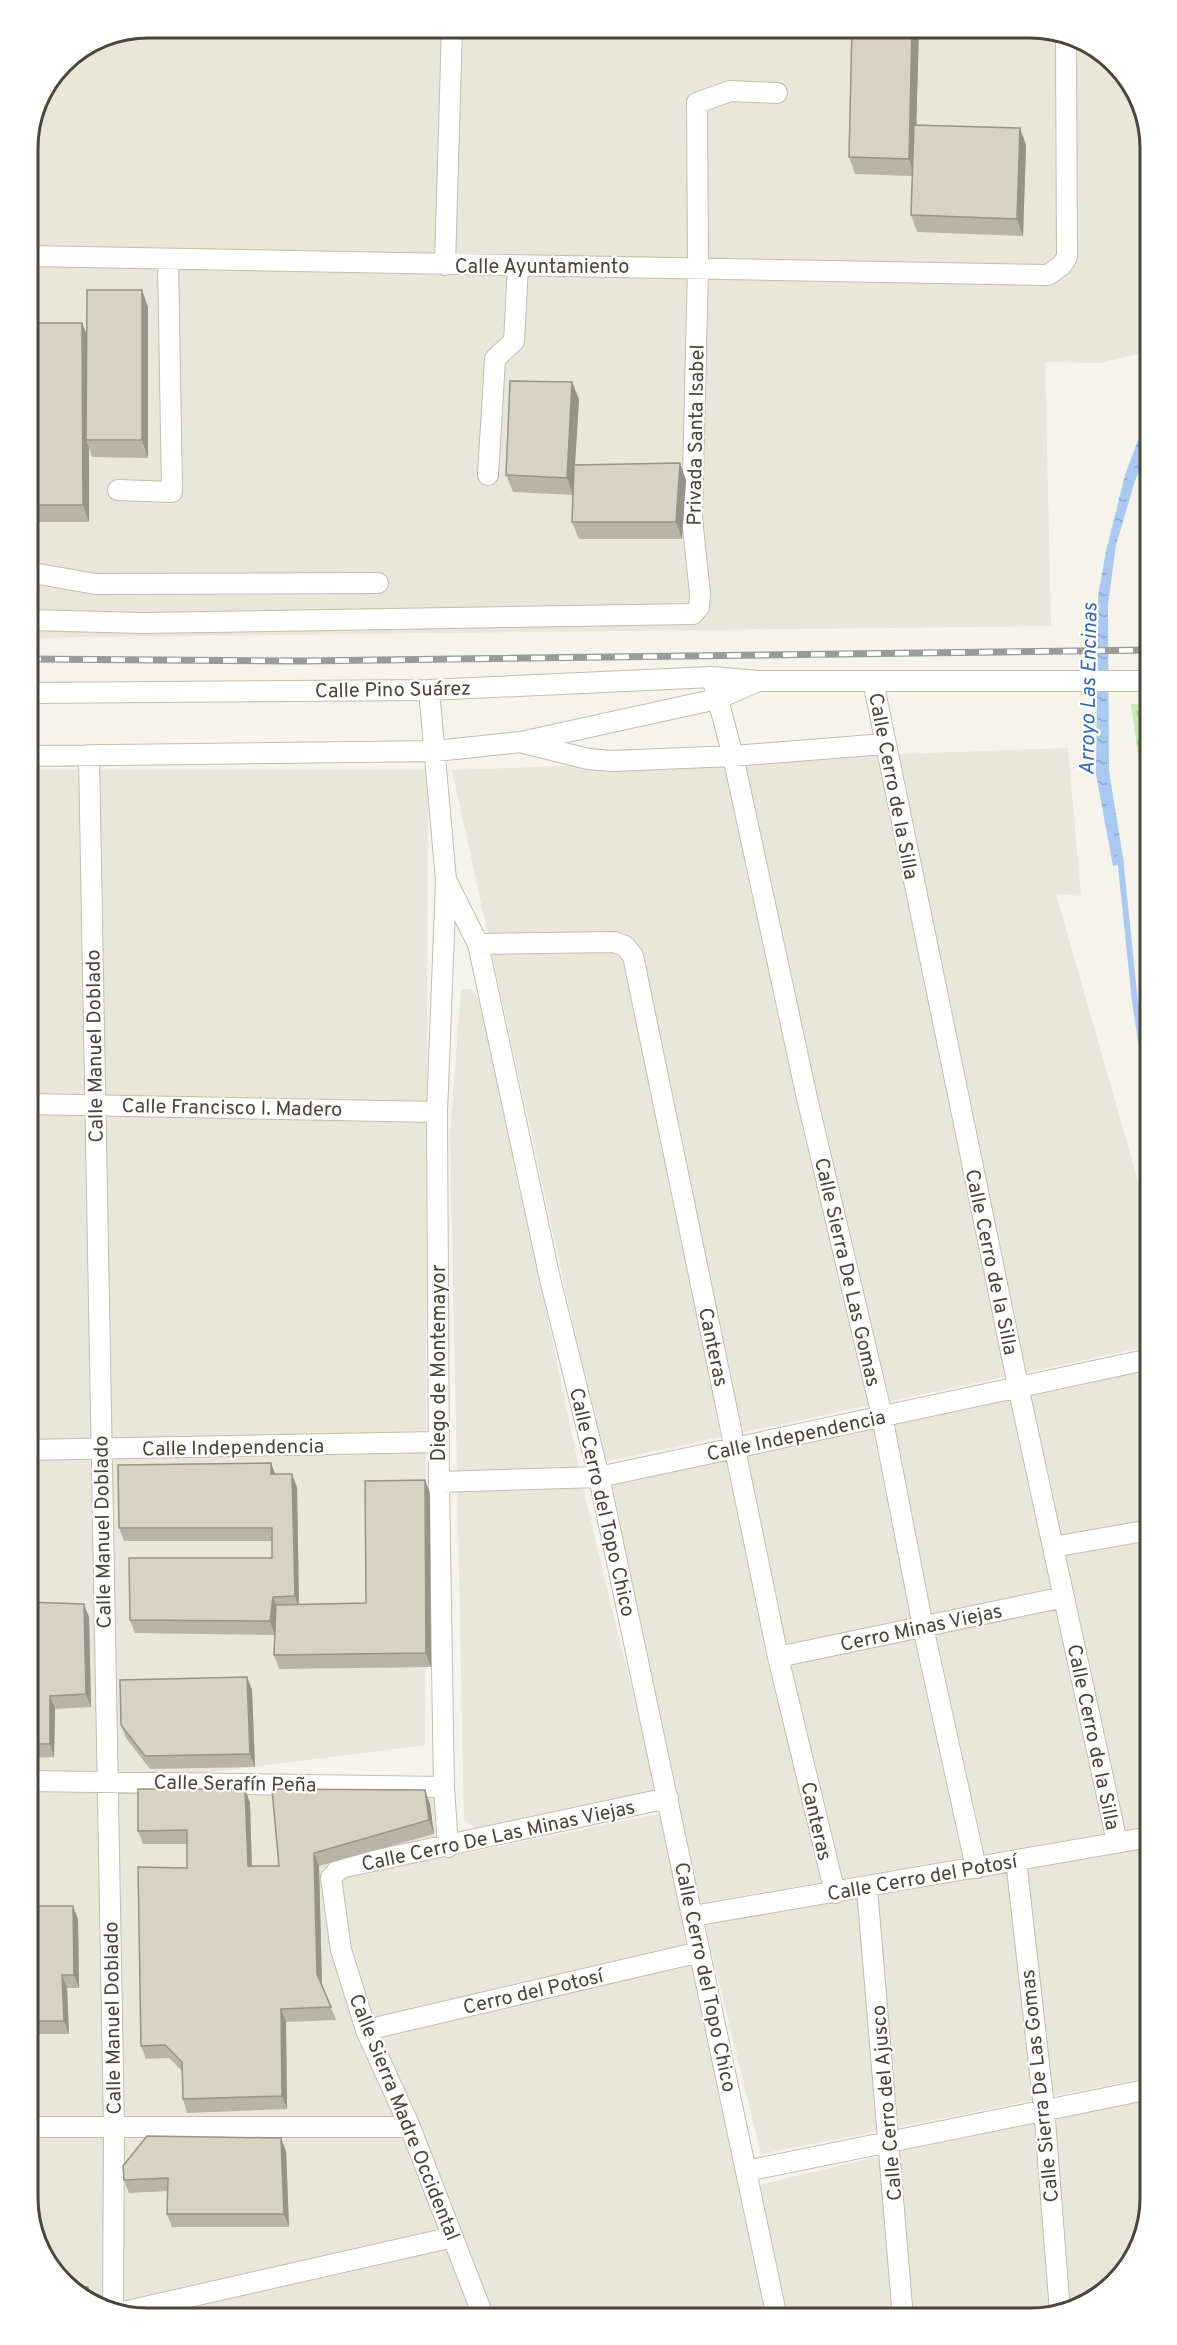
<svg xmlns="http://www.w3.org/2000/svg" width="1177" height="2345" font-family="Overpass,sans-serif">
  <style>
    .residential { fill: #e9e7da }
    .grass { fill: url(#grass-tufts) }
    .water { fill: url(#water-ripples) }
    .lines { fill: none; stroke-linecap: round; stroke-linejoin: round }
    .stream { stroke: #abc8f0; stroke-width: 6 }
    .minor-casing { stroke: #c1beae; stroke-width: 22 }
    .minor { stroke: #fff; stroke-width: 20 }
    .rail-casing { stroke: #9a9a9a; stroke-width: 7 }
    .rail { stroke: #fff; stroke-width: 4.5; stroke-dasharray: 14; stroke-linecap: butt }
    .wall { fill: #b9b5a6 }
    .shaded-wall { fill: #969387 }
    .building { fill: #d7d2c1; stroke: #969387; stroke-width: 1.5 }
    .labels { text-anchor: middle; stroke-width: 4.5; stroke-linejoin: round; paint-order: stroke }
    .street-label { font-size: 20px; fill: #4a4639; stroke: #fff }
    .water-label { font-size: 21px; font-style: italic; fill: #3369b5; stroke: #fff }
    .rim { fill: none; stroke: #4a4639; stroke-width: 3 }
  </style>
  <defs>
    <pattern id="grass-tufts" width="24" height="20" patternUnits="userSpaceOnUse" patternTransform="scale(1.5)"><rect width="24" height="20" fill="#c9e8b6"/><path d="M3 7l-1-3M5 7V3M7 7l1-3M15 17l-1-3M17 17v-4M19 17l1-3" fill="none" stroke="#aec89d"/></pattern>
    <pattern id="water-ripples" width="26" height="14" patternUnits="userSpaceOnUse" patternTransform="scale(1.5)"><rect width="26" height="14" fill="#abc8f0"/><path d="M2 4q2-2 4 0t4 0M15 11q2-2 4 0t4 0" fill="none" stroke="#8da4c3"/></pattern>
  </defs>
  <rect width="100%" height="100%" fill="#f5f4ec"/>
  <path class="residential" d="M 148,27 L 1038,27 L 1103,52 L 1141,102 L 1150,148 L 1150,344 L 1146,352 L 1100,363 L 1045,362 L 1051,626 L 27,638 L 27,140 L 36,101 L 63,62 L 102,36 Z
    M 1068,748 L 1081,896 L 1056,894 L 1138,1181 L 1150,1239 L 1150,1346 L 603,1462 L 452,770 Z
    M 27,770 L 428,770 L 425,1745 L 110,1785 L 437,1792 L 442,1858 L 663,1813 L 741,2189 L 911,2149 L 1067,2115 L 1150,2100 L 1150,2198 L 1129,2265 L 1075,2309 L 1029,2318 L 140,2318 L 80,2297 L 36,2243 L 27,2197 Z
    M 461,989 L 471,989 L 482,1003 L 584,1492 L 656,1790 L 477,1829 L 464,1820 L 450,1134 Z
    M 1150,1369 L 1150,1826 L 700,1903 L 610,1485 Z
    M 1150,1847 L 1150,2077 L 761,2154 L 705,1925 Z"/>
  <path class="grass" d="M 1131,704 L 1150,704 L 1150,840 Z"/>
  <path class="water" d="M 1150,408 L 1150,445 L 1135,481 L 1116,545 L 1108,605 L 1109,771 L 1124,864 L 1113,866 L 1096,774 L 1098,596 L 1106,551 L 1125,475 Z"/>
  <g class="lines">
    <path class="stream" d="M 1120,857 L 1135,1002 L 1150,1099"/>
    <g class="minor-casing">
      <path id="minor" d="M 27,256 L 1048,275 L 1062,265 L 1067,257 L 1066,38
        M 445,265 L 452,27
        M 488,475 L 495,359 L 514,341 L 518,266
        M 118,490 L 172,492 L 168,259
        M 27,572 L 96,584 L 378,583
        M 27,620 L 143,623 L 693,614 L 699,607 L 700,594 L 692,518 L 698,267 L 697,103 L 730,91 L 777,93
        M 712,677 L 733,756 L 807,1098 L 882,1416 L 923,1627 L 976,1868
        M 873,681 L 1018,1386 L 1117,1842
        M 429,690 L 446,880 L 478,944 L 550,1279 L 599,1477 L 777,2318
        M 27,693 L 429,690 L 712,677 L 758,681 L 1150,681
        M 524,743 L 588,759 L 612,761 L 733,756 L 884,744
        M 89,755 L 114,2127 L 113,2309
        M 27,756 L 436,751 L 521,742 L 717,699 L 756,682
        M 446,882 L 437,1112 L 439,1482 L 444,1787 L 448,1847
        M 478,944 L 614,942 L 625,946 L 633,956 L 778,1657 L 835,1893
        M 27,1104 L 437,1112
        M 27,1450 L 438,1442
        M 439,1482 L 599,1477 L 1150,1359
        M 1053,1547 L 1150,1530
        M 778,1657 L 1064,1597
        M 27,1781 L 444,1787
        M 1016,1860 L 1044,2108 L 1060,2312
        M 867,1888 L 903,2318
        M 693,1916 L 1150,1837
        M 366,2030 L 700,1952
        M 27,2127 L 410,2127
        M 746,2171 L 1150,2089
        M 123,2312 L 453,2237
        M 484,2318 L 410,2127 L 366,2030 L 341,1950 L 331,1878 L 340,1868 L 668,1798"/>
    </g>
    <use href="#minor" class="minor"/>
    <g class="rail-casing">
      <path id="rail" d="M 27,659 L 305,661 L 1150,650"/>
    </g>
    <use href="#rail" class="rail"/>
  </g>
  <path class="wall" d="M 852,27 L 919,27 L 916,125 L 1026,145 L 1023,236 L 917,232 L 911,215 L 912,176 L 855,174 L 849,157 Z
    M 148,307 L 148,458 L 92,457 L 89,448 L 89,522 L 27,522 L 27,323 L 82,323 L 86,335 Z
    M 579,399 L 575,465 L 686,480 L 682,539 L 579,539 L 572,522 L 573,495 L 513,492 L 506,475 Z
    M 275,1474 L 297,1487 L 299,1604 L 366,1603 L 430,1493 L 431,1667 L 279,1669 L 274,1655 L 275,1635 L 135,1633 L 130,1620 L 272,1558 L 272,1541 L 124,1541 L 119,1528 Z
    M 27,1602 L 89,1617 L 91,1707 L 55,1709 L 54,1757 L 27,1758 Z
    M 247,1677 L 252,1690 L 255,1767 L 150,1769 L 126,1738 L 121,1725 Z
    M 245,1789 L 250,1803 L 252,1866 L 279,1866 L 430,1804 L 434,1834 L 319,1866 L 322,1985 L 336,2020 L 286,2022 L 287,2109 L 187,2113 L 183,2099 L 182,2071 L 169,2058 L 146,2059 L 141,2046 L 187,1868 L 187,1844 L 143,1844 L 138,1831 Z
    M 27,1906 L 78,1919 L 79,1988 L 67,1988 L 69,2034 L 27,2034 Z
    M 286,2151 L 289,2227 L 172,2227 L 167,2214 L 168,2191 L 129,2193 L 124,2180 Z"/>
  <path class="shaded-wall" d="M 912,27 L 919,27 L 915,176 L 909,159 Z
    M 1020,128 L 1026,145 L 1023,236 L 1017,219 Z
    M 142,290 L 148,307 L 148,458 L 142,440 Z
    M 82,323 L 89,340 L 86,440 L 89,448 L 89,522 L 83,505 Z
    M 572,382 L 579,399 L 573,495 L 567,478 Z
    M 680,463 L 686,480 L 682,539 L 676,522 Z
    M 271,1463 L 276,1476 L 271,1474 Z
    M 292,1474 L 297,1487 L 299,1609 L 295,1596 Z
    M 425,1480 L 430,1493 L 431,1667 L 426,1653 Z
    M 273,1597 L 278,1610 L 275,1635 L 270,1621 Z
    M 84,1604 L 89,1617 L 91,1707 L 86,1694 Z
    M 247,1677 L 252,1690 L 255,1767 L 250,1754 Z
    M 50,1696 L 55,1709 L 54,1757 L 50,1744 Z
    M 245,1789 L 250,1803 L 252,1879 L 248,1866 Z
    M 425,1790 L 430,1804 L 434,1834 L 429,1820 Z
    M 314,1853 L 319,1866 L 322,1987 L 317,1974 Z
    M 73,1906 L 78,1919 L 79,1988 L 74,1975 Z
    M 62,1975 L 67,1988 L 69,2034 L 64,2021 Z
    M 281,2009 L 286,2022 L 287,2109 L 282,2096 Z
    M 281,2138 L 286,2151 L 289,2227 L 284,2214 Z
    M 88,2287 L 93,2300 L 93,2302 L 88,2300 Z"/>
  <path class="building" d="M 852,27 L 912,27 L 909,159 L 849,157 Z
    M 914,125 L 1020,128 L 1017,219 L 911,215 Z
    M 87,290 L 142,290 L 142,440 L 86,440 Z
    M 27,323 L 82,323 L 83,505 L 27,505 Z
    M 510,381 L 572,382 L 567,478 L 506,475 Z
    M 680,463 L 676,522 L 572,522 L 574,465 Z
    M 271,1463 L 271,1474 L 292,1474 L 295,1596 L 273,1597 L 270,1621 L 130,1620 L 129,1558 L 272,1558 L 272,1528 L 119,1528 L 118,1465 Z
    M 425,1480 L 426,1653 L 274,1655 L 276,1605 L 366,1603 L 365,1481 Z
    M 27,1602 L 84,1604 L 86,1694 L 50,1696 L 50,1744 L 27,1744 Z
    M 247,1677 L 250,1754 L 145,1756 L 121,1725 L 120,1680 Z
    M 138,1789 L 245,1789 L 248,1866 L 279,1866 L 272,1789 L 425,1790 L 429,1820 L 314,1853 L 317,1974 L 331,2007 L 281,2009 L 282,2096 L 183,2099 L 182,2062 L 165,2045 L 141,2046 L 138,1867 L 187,1868 L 187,1830 L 138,1831 Z
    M 27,1906 L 73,1906 L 74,1975 L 62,1975 L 64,2021 L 27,2021 Z
    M 147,2136 L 281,2138 L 284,2214 L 167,2214 L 168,2178 L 124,2180 L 123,2166 Z
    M 71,2286 L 88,2287 L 88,2300 L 80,2297 Z"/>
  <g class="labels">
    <g class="street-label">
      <text x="542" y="273">Calle Ayuntamiento</text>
      <text transform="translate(695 435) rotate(-89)" y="7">Privada Santa Isabel</text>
      <text transform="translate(393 689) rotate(-1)" y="7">Calle Pino Suárez</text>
      <text transform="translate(894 786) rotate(79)" y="7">Calle Cerro de la Silla</text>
      <text transform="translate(94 1046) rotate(-91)" y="7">Calle Manuel Doblado</text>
      <text transform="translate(232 1107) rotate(1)" y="7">Calle Francisco I. Madero</text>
      <text transform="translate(992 1262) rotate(78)" y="7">Calle Cerro de la Silla</text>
      <text transform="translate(848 1272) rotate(77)" y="7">Calle Sierra De Las Gomas</text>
      <text transform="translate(714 1347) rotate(78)" y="7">Canteras</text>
      <text transform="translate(438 1363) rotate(-90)" y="7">Diego de Montemayor</text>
      <text transform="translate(796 1435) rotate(-12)" y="7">Calle Independencia</text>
      <text transform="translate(233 1447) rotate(-1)" y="7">Calle Independencia</text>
      <text transform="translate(603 1502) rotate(77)" y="7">Calle Cerro del Topo Chico</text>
      <text transform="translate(102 1532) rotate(-91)" y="7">Calle Manuel Doblado</text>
      <text transform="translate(921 1627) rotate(-12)" y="7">Cerro Minas Viejas</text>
      <text transform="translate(1094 1737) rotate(78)" y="7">Calle Cerro de la Silla</text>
      <text transform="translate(235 1783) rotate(1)" y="7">Calle Serafín Peña</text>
      <text transform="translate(817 1821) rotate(77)" y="7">Canteras</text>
      <text transform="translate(498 1835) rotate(-12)" y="7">Calle Cerro De Las Minas Viejas</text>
      <text transform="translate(922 1877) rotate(-10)" y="7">Calle Cerro del Potosí</text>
      <text transform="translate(706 1977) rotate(78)" y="7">Calle Cerro del Topo Chico</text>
      <text transform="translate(533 1991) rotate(-13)" y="7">Cerro del Potosí</text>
      <text transform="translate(112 2018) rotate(-91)" y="7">Calle Manuel Doblado</text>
      <text transform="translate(1039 2086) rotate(-96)" y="7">Calle Sierra De Las Gomas</text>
      <text transform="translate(886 2103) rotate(-95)" y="7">Calle Cerro del Ajusco</text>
      <text transform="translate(405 2117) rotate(68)" y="7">Calle Sierra Madre Occidental</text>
    </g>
    <g class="water-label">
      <text transform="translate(1088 689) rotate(-89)" y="7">Arroyo Las Encinas</text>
    </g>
  </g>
  <path d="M0 0H1177V2345H0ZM148 38H1030A110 110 0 0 1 1140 148V2198A110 110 0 0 1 1030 2308H148A110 110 0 0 1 38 2198V148A110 110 0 0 1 148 38Z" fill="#fff" fill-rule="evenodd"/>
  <path class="rim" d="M148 38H1030A110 110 0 0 1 1140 148V2198A110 110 0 0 1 1030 2308H148A110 110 0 0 1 38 2198V148A110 110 0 0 1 148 38Z"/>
</svg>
